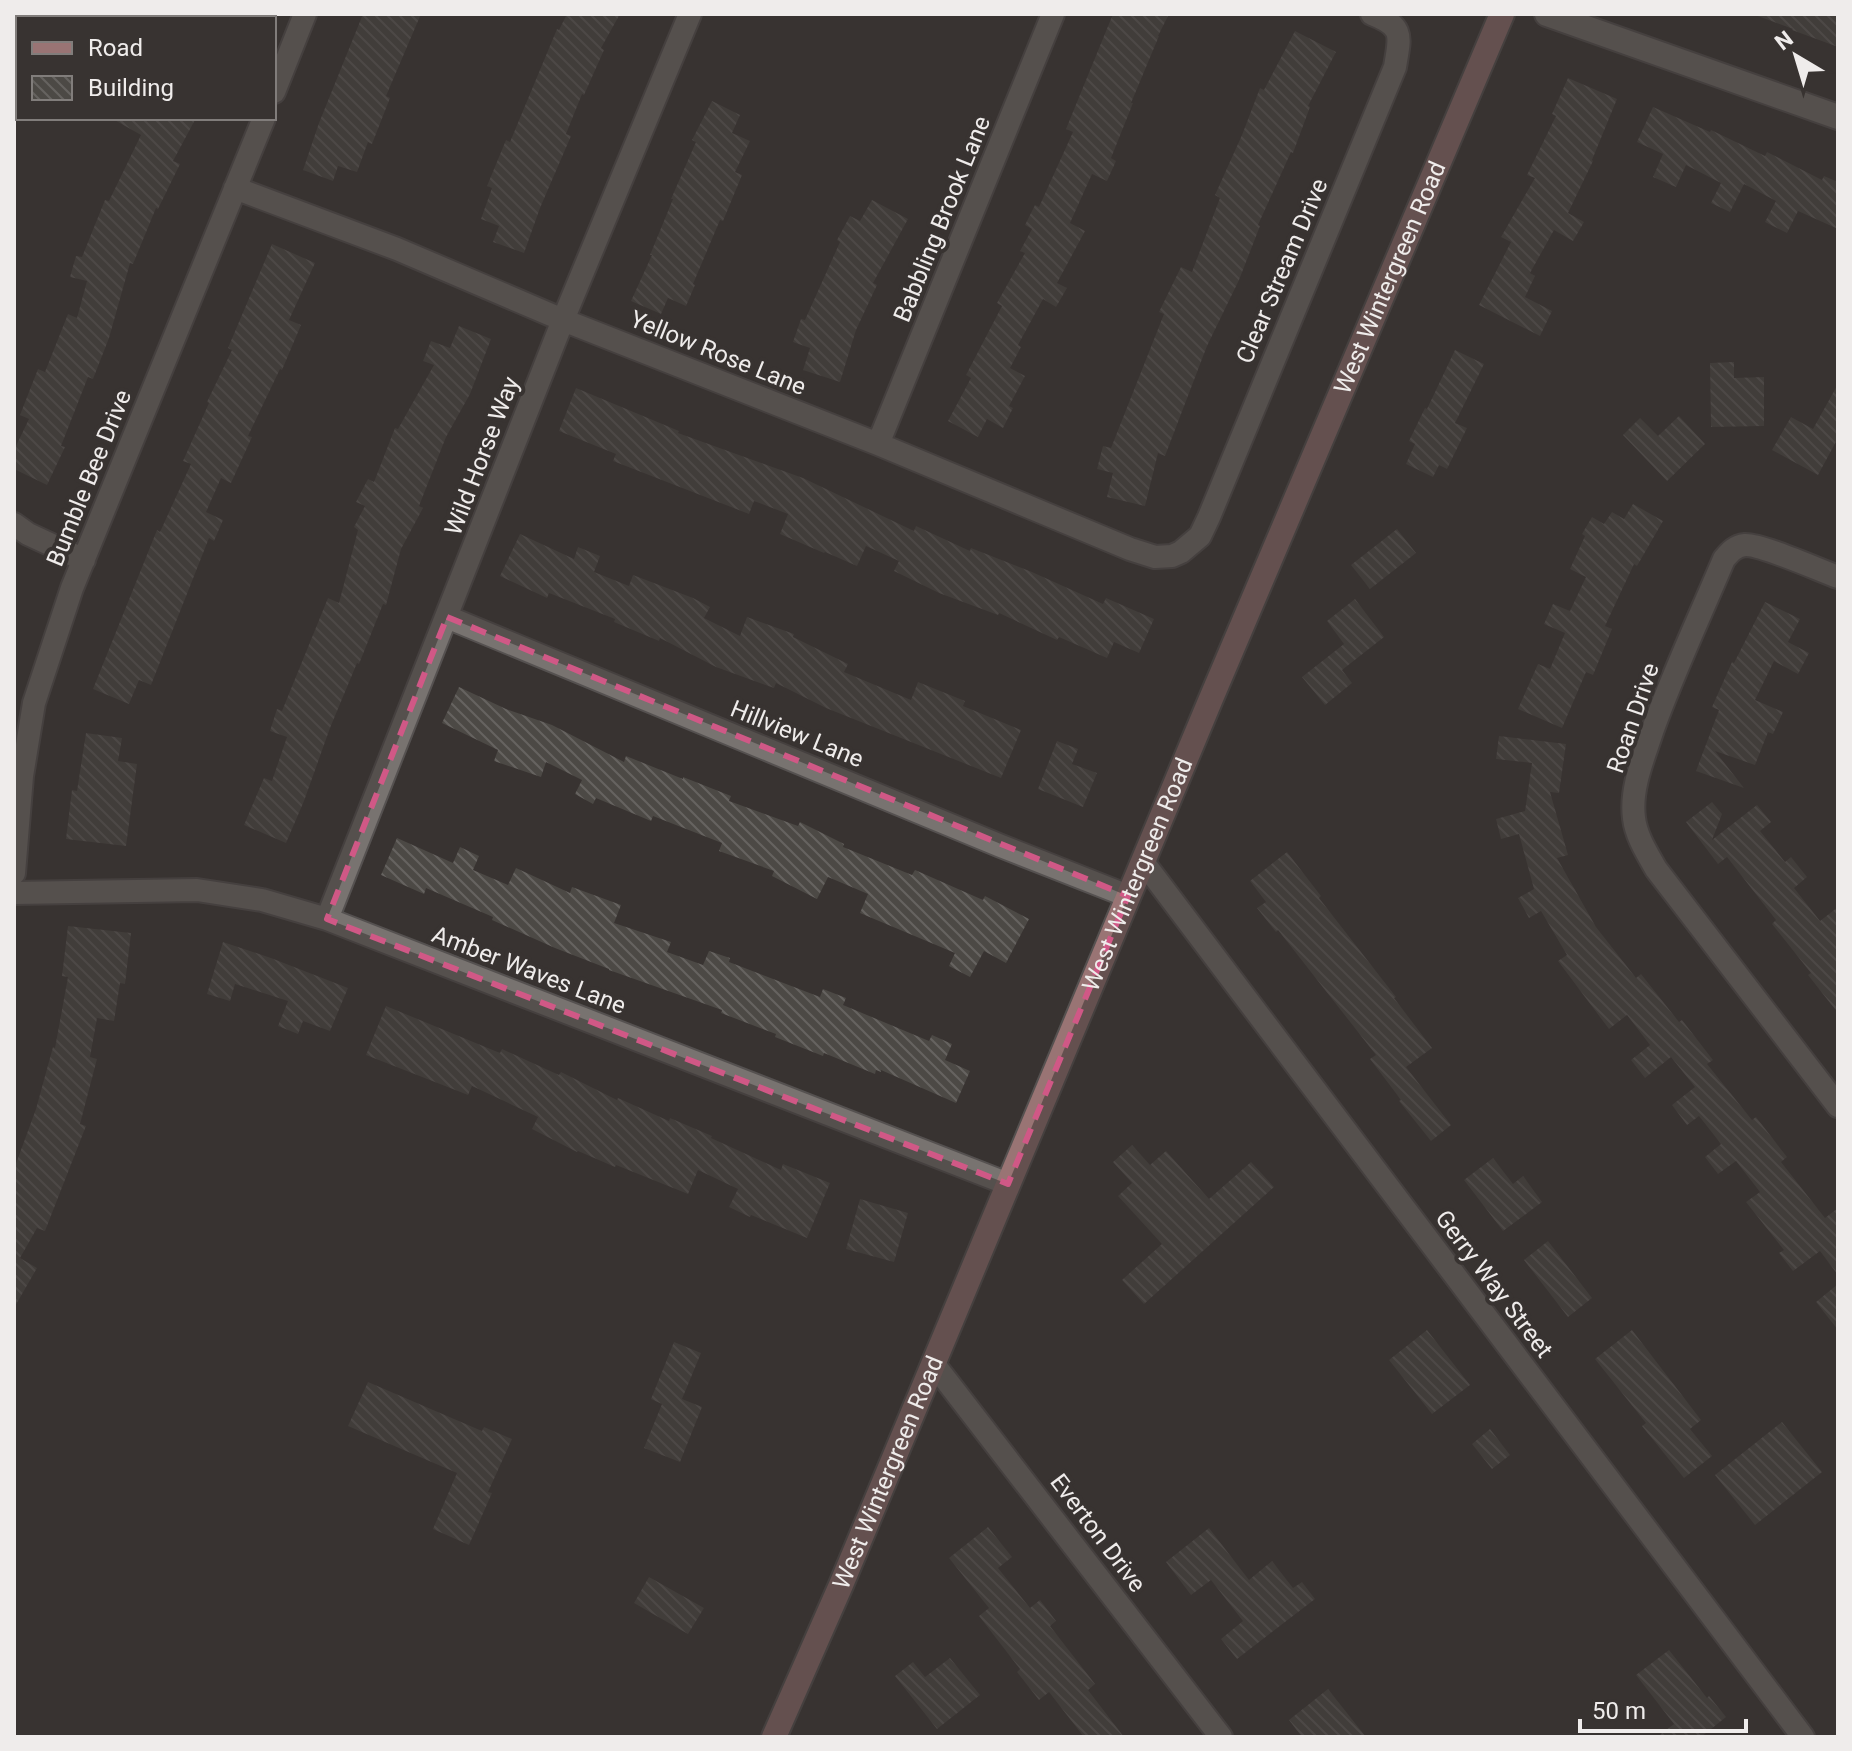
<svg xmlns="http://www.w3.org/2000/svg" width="1852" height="1751" font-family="Roboto,sans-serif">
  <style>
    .building { fill: url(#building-back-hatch) }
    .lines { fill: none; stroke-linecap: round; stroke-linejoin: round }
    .minor-casing { stroke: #555150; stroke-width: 26 }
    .tertiary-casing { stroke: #555150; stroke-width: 28 }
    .secondary-casing { stroke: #555150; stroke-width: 28 }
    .minor { stroke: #787370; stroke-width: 22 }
    .tertiary { stroke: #787370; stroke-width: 24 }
    .secondary { stroke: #997474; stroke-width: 24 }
    .marked { fill: none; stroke: #d05886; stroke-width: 6; stroke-dasharray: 16 10; stroke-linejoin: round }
    .labels { text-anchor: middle; stroke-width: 8; stroke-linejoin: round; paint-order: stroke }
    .street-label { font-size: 24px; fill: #efeceb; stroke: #383331 }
  </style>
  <defs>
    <pattern id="building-back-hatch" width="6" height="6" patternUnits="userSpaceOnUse" patternTransform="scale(2)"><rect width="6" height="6" fill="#4c4945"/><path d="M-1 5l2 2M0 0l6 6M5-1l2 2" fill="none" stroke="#666360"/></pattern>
  </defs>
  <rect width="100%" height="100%" fill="#383331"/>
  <path class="building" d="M 363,14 L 421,14 L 386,96 L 390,98 L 372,144 L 368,142 L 357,172 L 338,166 L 333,181 L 303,170 L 319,123 Z
    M 567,14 L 620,14 L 601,48 L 604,50 L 584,95 L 582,94 L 566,134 L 571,136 L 540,208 L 524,253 L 493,242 L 499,226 L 481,219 L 492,188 L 487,186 L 506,140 L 510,142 L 557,29 L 559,30 Z
    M 1113,14 L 1169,14 L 1158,36 L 1159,36 L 1131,103 L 1133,103 L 1111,158 L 1116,161 L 1107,181 L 1092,174 L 1070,223 L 1085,231 L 1057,283 L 1067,288 L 1056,307 L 1043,299 L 1018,345 L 1021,347 L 1010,368 L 1025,376 L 1009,406 L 1013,408 L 1003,428 L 987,419 L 978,437 L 948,421 L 971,378 L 966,375 L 1002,306 L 997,303 L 1025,253 L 1020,251 L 1032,229 L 1025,225 L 1035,205 L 1039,207 L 1073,132 L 1066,129 Z
    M 1759,14 L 1838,14 L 1838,47 L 1792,30 L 1793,29 L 1758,16 Z
    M 1295,31 L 1336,52 L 1308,106 L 1310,107 L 1293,153 L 1291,152 L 1258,225 L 1260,226 L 1239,280 L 1207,346 L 1165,456 L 1158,453 L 1145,506 L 1107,497 L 1113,473 L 1097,469 L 1103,446 L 1111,448 L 1164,314 L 1159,312 L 1181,267 L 1192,272 L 1220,198 L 1215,195 L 1242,135 L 1260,88 L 1264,90 Z
    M 1568,78 L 1617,99 L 1592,160 L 1593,161 L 1568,213 L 1584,222 L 1573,241 L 1554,230 L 1530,273 L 1535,276 L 1525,297 L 1552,311 L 1540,336 L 1479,305 L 1511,242 L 1501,237 L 1535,178 L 1527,175 L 1556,116 L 1552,114 Z
    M 712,101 L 740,115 L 732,133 L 750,141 L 735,172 L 742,175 L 723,221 L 720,220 L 693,284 L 695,285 L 686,306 L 668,298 L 661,314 L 631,301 L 652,255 L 650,255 L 673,199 L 671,199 L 696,142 L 692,140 Z
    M 1653,107 L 1710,132 L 1711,130 L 1765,156 L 1767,152 L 1822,180 L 1824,176 L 1838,182 L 1838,229 L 1798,211 L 1787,233 L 1765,222 L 1776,201 L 1744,184 L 1730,212 L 1711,203 L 1721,183 L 1686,165 L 1676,187 L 1653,177 L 1663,154 L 1637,142 Z
    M 111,118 L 196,118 L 173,161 L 180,164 L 158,209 L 156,208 L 133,264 L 130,263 L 109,338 L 93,379 L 88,377 L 61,446 L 65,447 L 47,485 L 14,469 L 14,450 L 29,419 L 20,415 L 38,369 L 45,372 L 68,314 L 77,318 L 87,281 L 70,277 L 76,256 L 82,257 L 105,200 L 109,201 L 141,135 Z
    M 872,200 L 908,219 L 873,283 L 877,285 L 856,330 L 840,382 L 803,370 L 810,348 L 793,342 L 801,319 L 805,320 L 840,242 L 837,240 L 850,216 L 860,221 Z
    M 272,244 L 315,263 L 289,320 L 301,325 L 282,370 L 280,369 L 248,436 L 252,437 L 231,483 L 221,478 L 206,512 L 223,520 L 214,541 L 209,538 L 151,685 L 139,680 L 129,704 L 93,689 L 157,530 L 160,532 L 191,464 L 183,461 L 209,403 L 207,402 L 232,350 L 228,348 Z
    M 459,326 L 491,339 L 470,394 L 446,437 L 419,506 L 423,508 L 401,549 L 386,605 L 383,604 L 359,664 L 357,663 L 330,728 L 304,801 L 286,843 L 244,825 L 264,778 L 272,781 L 287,737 L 270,731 L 277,709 L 282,711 L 328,598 L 339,603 L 358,530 L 354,527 L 365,506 L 356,502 L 368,479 L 374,482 L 395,428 L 398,429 L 434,365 L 423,361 L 431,341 L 450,348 Z
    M 1455,350 L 1484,364 L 1455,423 L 1467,428 L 1447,469 L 1439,465 L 1433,477 L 1406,464 L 1415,444 L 1409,441 L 1425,408 L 1427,409 Z
    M 1734,362 L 1734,378 L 1764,377 L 1764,426 L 1711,427 L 1710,363 Z
    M 1838,384 L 1838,438 L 1818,475 L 1772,450 L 1791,417 L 1813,429 Z
    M 576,388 L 679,431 L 678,433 L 803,478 L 914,531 L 916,526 L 970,551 L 971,548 L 1032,572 L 1103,604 L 1106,598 L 1154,619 L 1139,653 L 1114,642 L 1107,658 L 1059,637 L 1057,640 L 999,613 L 998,615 L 939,593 L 894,571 L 899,561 L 866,546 L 857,566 L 825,552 L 824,553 L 780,534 L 788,514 L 754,501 L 749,514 L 613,461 L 616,454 L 559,431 Z
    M 1679,416 L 1705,444 L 1667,481 L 1623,435 L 1640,418 L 1658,436 Z
    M 1633,504 L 1663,521 L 1637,566 L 1634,564 L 1605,626 L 1612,629 L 1593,675 L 1586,672 L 1562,728 L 1518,709 L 1538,664 L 1550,669 L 1565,633 L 1544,624 L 1553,604 L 1570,611 L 1586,577 L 1570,569 L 1585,536 L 1582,534 L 1592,517 L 1604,524 L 1612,512 L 1624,519 Z
    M 1397,529 L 1416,553 L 1370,589 L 1351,565 Z
    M 520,534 L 574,559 L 578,547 L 600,556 L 594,572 L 629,586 L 633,575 L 693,598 L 710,607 L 704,618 L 740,636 L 747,617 L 794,634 L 793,637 L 848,664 L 844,672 L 911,700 L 918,682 L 965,701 L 963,706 L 1021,730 L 1001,778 L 826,708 L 776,683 L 774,688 L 716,667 L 660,638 L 659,641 L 614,622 L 615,619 L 549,593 L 547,598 L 500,576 Z
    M 1355,599 L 1384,637 L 1342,670 L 1352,683 L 1325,705 L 1302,677 L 1344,644 L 1327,621 Z
    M 1765,602 L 1800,619 L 1788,642 L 1809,653 L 1798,674 L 1774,661 L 1755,700 L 1783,712 L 1773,734 L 1768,732 L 1755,765 L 1715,751 L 1744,788 L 1696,771 L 1719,710 L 1712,707 L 1732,662 L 1734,663 Z
    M 459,687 L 506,709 L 552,725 L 624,762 L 626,756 L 683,779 L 683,777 L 731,796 L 729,801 L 798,826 L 800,822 L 844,844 L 843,847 L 912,875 L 915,870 L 983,900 L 985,896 L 1029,919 L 1006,963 L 984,951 L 970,977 L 949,966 L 955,953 L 860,913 L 868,894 L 828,877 L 817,899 L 772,876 L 774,871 L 719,851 L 722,843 L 653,816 L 651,821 L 596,798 L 593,804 L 575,794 L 582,780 L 546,762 L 541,777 L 494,761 L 498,750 L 442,723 Z
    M 86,733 L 122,738 L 118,761 L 137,764 L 126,846 L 66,839 L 72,790 L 77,791 Z
    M 1499,736 L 1566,744 L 1559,793 L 1550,792 L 1568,855 L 1557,858 L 1596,927 L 1636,978 L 1641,974 L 1679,1022 L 1682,1020 L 1713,1060 L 1707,1064 L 1752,1120 L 1756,1117 L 1787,1157 L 1781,1162 L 1825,1218 L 1838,1208 L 1838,1275 L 1820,1251 L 1793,1271 L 1779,1253 L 1784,1250 L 1746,1202 L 1760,1192 L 1736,1161 L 1718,1174 L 1705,1157 L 1721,1144 L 1699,1116 L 1687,1125 L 1672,1105 L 1695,1087 L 1671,1057 L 1645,1078 L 1631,1060 L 1650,1045 L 1627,1015 L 1609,1029 L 1558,961 L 1567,955 L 1541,911 L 1529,918 L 1518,898 L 1534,889 L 1519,834 L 1501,839 L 1496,819 L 1525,811 L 1532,763 L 1496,759 Z
    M 1057,741 L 1078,749 L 1072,764 L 1097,773 L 1083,807 L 1038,789 Z
    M 1712,802 L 1722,814 L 1712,840 L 1757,805 L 1771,822 L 1760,831 L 1785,862 L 1791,857 L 1807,877 L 1794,888 L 1820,921 L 1838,907 L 1838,1013 L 1808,975 L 1811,973 L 1772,924 L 1776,920 L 1727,857 L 1718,864 L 1686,822 Z
    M 397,838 L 453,863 L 460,847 L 479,856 L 473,870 L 508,885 L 516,868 L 570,893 L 572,887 L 621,905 L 614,923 L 671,942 L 667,952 L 703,965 L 709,951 L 730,958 L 729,962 L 820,997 L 823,989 L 846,998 L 843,1005 L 929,1041 L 932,1035 L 952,1044 L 945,1060 L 970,1071 L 956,1103 L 881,1070 L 881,1072 L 876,1070 L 875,1074 L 824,1053 L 823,1056 L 775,1037 L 776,1034 L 721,1013 L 722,1010 L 609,970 L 609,969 L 555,948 L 492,920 L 493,917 L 426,888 L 424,894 L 381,875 Z
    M 1287,852 L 1321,896 L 1319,898 L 1396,997 L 1394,998 L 1432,1048 L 1406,1067 L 1451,1125 L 1431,1141 L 1399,1101 L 1401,1100 L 1370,1059 L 1376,1055 L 1278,930 L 1276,932 L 1257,908 L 1266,902 L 1250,881 Z
    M 68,926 L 131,933 L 125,984 L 120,983 L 114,1021 L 97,1018 L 90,1057 L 97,1059 L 80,1124 L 86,1126 L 45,1231 L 37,1228 L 20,1258 L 37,1268 L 14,1308 L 14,1169 L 36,1109 L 53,1047 L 55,1048 L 68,977 L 62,976 Z
    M 223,942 L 271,958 L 348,988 L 330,1031 L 303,1021 L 298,1034 L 278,1026 L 288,1001 L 235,984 L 230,1001 L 207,994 Z
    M 386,1006 L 500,1053 L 502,1049 L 559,1075 L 561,1072 L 617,1100 L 618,1098 L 669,1121 L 670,1118 L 712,1136 L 711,1138 L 781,1170 L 783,1164 L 830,1183 L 807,1238 L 751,1215 L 750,1217 L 729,1207 L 738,1189 L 698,1170 L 688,1194 L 616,1165 L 615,1167 L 578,1151 L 577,1152 L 532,1129 L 538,1117 L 472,1086 L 468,1095 L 366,1055 Z
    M 1132,1145 L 1150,1165 L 1166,1151 L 1209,1199 L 1251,1162 L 1274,1187 L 1144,1304 L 1122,1280 L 1162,1244 L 1118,1196 L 1132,1183 L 1113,1162 Z
    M 1493,1158 L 1513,1184 L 1523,1176 L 1542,1202 L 1503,1231 L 1464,1180 Z
    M 860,1199 L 908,1213 L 894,1262 L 846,1249 Z
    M 1548,1241 L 1592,1298 L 1568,1317 L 1524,1260 Z
    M 1838,1284 L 1838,1330 L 1816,1302 Z
    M 1427,1330 L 1470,1385 L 1432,1414 L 1389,1360 Z
    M 1632,1330 L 1701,1420 L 1690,1429 L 1712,1456 L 1684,1478 L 1642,1426 L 1646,1423 L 1595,1359 Z
    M 674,1342 L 701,1353 L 682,1399 L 702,1407 L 680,1462 L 644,1448 L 662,1404 L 651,1399 Z
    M 368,1382 L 482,1431 L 484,1427 L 512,1439 L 488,1492 L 492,1493 L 469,1545 L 433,1529 L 457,1473 L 348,1426 Z
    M 1782,1422 L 1822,1472 L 1755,1525 L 1715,1475 Z
    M 1490,1429 L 1510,1455 L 1492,1469 L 1472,1444 Z
    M 988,1527 L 1012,1557 L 998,1568 L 1030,1608 L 1040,1600 L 1056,1621 L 1050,1626 L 1095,1684 L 1088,1690 L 1124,1737 L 1084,1737 L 1049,1692 L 1039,1700 L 1017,1672 L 1020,1669 L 979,1616 L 989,1608 L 949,1558 Z
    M 1209,1528 L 1249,1580 L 1272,1561 L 1293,1588 L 1302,1582 L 1315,1599 L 1237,1659 L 1221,1639 L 1243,1621 L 1211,1580 L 1191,1595 L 1166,1562 Z
    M 649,1577 L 704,1608 L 688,1634 L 634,1603 Z
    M 1669,1650 L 1707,1698 L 1709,1696 L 1726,1717 L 1701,1737 L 1657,1737 L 1674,1724 L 1636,1675 Z
    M 950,1658 L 980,1695 L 937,1729 L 895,1676 L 913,1662 L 925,1677 Z
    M 1328,1689 L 1366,1737 L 1302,1737 L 1289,1720 Z"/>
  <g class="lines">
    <g class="minor-casing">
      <path id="minor" d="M 274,92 L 305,14
        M 235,188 L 397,249 L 563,320 L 878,444 L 1130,549 L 1155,557 L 1172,556 L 1181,552 L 1200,536 L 1209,517 L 1395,67 C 1400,36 1405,27 1372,14
        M 878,444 L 1053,14
        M 14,524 L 28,534 L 84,560
        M 1838,577 C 1819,570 1761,544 1745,545 C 1735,546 1730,552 1724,559 C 1700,616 1674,671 1653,729 C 1644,757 1630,788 1634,818 C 1636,836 1647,853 1656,869 L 1838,1106
        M 447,617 L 1001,846 L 1128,896
        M 1144,863 L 1803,1737
        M 14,873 L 22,776 L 34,703 L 72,588 L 264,118
        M 14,893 L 197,890 L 262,900 L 327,919 L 1008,1184
        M 327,919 L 563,320 L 690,14
        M 933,1363 L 1221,1737"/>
    </g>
    <g class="tertiary-casing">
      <path id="tertiary" d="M 1547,14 L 1838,117"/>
    </g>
    <g class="secondary-casing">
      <g id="secondary">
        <path id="s1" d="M 774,1737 L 841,1585 L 1210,701 L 1502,14"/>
      </g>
    </g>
    <use href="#minor" class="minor"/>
    <use href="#tertiary" class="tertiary"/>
    <use href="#secondary" class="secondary"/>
  </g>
  <path d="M0 0H1852V1751H0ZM 447,617 L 1128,896 L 1008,1184 L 327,919 Z" fill="#383331" fill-opacity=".55" fill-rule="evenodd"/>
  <path class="marked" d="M 447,617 L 1128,896 L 1008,1184 L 327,919 Z"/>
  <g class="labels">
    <g class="street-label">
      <text transform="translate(942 219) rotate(-68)" y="8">Babbling Brook Lane</text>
      <text transform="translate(1282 271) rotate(-67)" y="8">Clear Stream Drive</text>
      <text dy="8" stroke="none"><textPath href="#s1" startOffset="1584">West Wintergreen Road</textPath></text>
      <text transform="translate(718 353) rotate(22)" y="8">Yellow Rose Lane</text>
      <text transform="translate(482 456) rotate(-69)" y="8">Wild Horse Way</text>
      <text transform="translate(89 478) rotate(-68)" y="8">Bumble Bee Drive</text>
      <text transform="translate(1633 718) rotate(-71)" y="8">Roan Drive</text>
      <text transform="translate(797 734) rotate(22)" y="8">Hillview Lane</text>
      <text dy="8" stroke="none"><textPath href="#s1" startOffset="936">West Wintergreen Road</textPath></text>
      <text transform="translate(529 970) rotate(21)" y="8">Amber Waves Lane</text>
      <text transform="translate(1494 1284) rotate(53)" y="8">Gerry Way Street</text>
      <text dy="8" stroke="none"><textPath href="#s1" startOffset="288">West Wintergreen Road</textPath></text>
      <text transform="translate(1098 1533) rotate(53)" y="8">Everton Drive</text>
    </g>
  </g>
  <rect width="1852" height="1751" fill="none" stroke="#efeceb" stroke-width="32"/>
  <rect x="16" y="16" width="260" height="104" fill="#383331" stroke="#817d7b" stroke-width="2"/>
  <rect x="32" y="42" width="40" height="12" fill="#997474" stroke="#817d7b" stroke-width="2"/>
  <text x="88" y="56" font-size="24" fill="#efeceb">Road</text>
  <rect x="32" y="76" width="40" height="24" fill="url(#building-back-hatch)" stroke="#817d7b" stroke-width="2"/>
  <text x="88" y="96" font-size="24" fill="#efeceb">Building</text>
  <g transform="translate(1796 56) rotate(322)" stroke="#383331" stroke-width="6" paint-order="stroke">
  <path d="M0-6L14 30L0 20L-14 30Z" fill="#efeceb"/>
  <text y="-12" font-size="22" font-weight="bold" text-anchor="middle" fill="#efeceb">N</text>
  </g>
  <path d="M1580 1719v12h166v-12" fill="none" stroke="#efeceb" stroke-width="4"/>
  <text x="1592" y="1719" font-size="24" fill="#efeceb" stroke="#383331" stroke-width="6" paint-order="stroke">50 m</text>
</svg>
